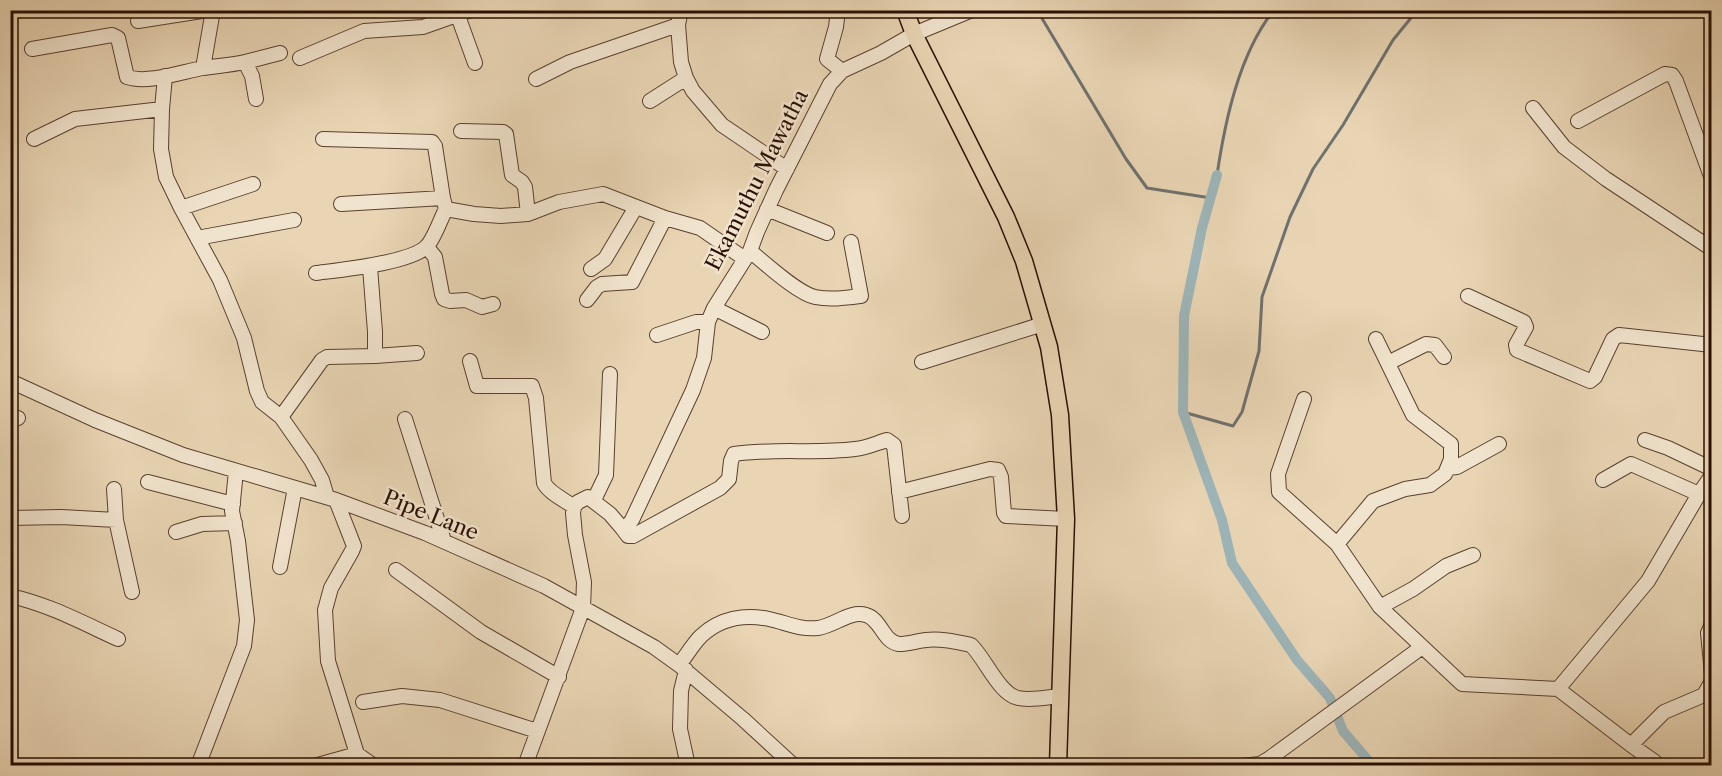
<svg xmlns="http://www.w3.org/2000/svg" width="1722" height="776" font-family="'Libre Caslon Text',serif">
  <style>
    .lines { fill: none; stroke-linecap: round; stroke-linejoin: round }
    .stream { stroke: #6f726f; stroke-width: 3 }
    .canal { stroke: #9db5b9; stroke-width: 10 }
    .minor-casing { stroke: #59402e; stroke-width: 16 }
    .major-casing { stroke: #290e01; stroke-width: 19 }
    .minor { stroke: #f1e4ce; stroke-width: 14 }
    .major { stroke: #e9d5b4; stroke-width: 16 }
    .labels { text-anchor: middle; stroke-width: 5; stroke-linejoin: round; paint-order: stroke }
    .street-label { font-size: 21px; fill: #290e01; stroke: #f1e4ce }
  </style>
  <rect width="100%" height="100%" fill="#e9d5b4"/>
  <filter id="stains"><feTurbulence type="fractalNoise" baseFrequency=".00333" numOctaves="4"/><feColorMatrix values="0 0 0 0 .2 0 0 0 0 .09 0 0 0 0 .02 0 0 0 .5 -.17"/></filter>
  <radialGradient id="worn" r=".72"><stop offset=".6" stop-color="#630" stop-opacity="0"/><stop offset="1" stop-color="#630" stop-opacity=".3"/></radialGradient>
  <g class="lines">
    <path class="stream" d="M 1037,10 L 1126,159 L 1147,188 L 1211,198
      M 1217,175 C 1225,121 1239,54 1274,10
      M 1183,412 L 1233,426 L 1242,412 L 1259,351 L 1262,297 L 1290,217 L 1313,169 L 1343,125 L 1393,40 L 1415,13 L 1424,10"/>
    <path class="canal" d="M 1217,175 L 1202,228 L 1184,316 L 1183,412 L 1222,520 L 1232,563 L 1297,660 L 1330,698 L 1343,731 L 1373,766"/>
    <g class="minor-casing">
      <path id="minor" d="M 838,10 L 836,27 L 827,59 L 842,71
        M 458,16 L 475,63
        M 138,21 L 208,10
        M 678,25 L 681,62 L 686,78 L 693,91 L 722,125 L 787,169
        M 32,49 L 112,35 L 118,38 L 127,77 C 148,84 181,72 203,68 C 217,66 231,65 245,62 L 252,76 L 256,99
        M 300,58 L 364,31 L 423,27 L 471,10
        M 245,62 L 280,53
        M 203,68 L 213,10
        M 165,76 L 162,109 L 161,149 L 166,177 L 181,208 L 220,280 L 244,338 L 257,391 L 262,402 L 281,417 L 311,460 L 322,480 L 327,497
        M 536,79 L 570,62 L 678,25 L 681,10
        M 650,101 L 686,78
        M 1533,108 L 1564,147 L 1606,179 L 1712,249
        M 1578,121 L 1665,74 L 1672,75 L 1676,81 L 1712,179
        M 461,131 L 503,132 L 506,134 L 512,175 L 522,182 L 525,187 L 528,214
        M 34,139 L 75,119 L 162,109
        M 323,139 L 432,142 L 435,146 L 443,198 L 446,209 L 474,214 L 501,216 L 528,214 L 559,202 L 603,194 L 665,218 L 700,228 L 745,259
        M 341,204 L 443,198
        M 181,208 L 253,184
        M 767,209 L 827,233
        M 197,238 L 294,220
        M 427,247 L 435,257 L 442,294 L 444,299 L 450,301 L 466,300 L 482,307 L 493,304
        M 750,251 C 765,263 797,293 815,297 C 830,300 845,298 861,296 L 851,242
        M 370,267 L 375,332 L 375,356
        M 591,269 L 605,259 L 636,207
        M 316,273 C 339,270 412,263 427,246 C 434,239 441,218 446,209
        M 1468,296 L 1524,322 L 1526,327 L 1516,345 L 1517,350 L 1590,381 L 1595,377 L 1613,339 L 1619,335 L 1712,345
        M 587,300 L 597,287 L 602,284 L 632,282 L 665,218
        M 714,308 L 762,332
        M 657,335 L 696,322 L 708,322
        M 1376,339 L 1413,415 L 1451,444 L 1451,459 L 1445,474 L 1430,485 L 1405,489 L 1373,501 L 1337,544 L 1380,607 L 1462,684 L 1558,689 L 1631,745 L 1664,712 L 1704,695 L 1712,681
        M 470,361 L 477,386 L 532,386 L 536,398 L 544,483 C 549,493 565,500 574,507
        M 922,362 L 1043,324
        M 1388,363 L 1426,344 L 1435,345 L 1444,357
        M 10,381 L 95,420 L 183,455 L 336,500 L 425,533 L 544,586 L 654,647 L 679,665 L 743,719 L 794,766
        M 1304,399 L 1278,474 L 1279,492 L 1337,544
        M 281,417 L 322,360 L 327,357 L 375,356 L 417,353
        M 405,419 L 444,541
        M 10,421 L 18,418
        M 1645,440 L 1668,448 L 1712,469
        M 1448,468 L 1457,467 L 1499,444
        M 1603,480 L 1631,464 L 1699,494
        M 148,482 L 233,504
        M 114,489 L 116,520 L 132,592
        M 899,492 L 990,469 L 998,470 L 1001,477 L 1004,513 L 1006,516 L 1066,519
        M 336,500 L 354,546 L 352,551 L 331,588 L 325,610 L 328,661 L 357,754 L 374,766
        M 594,500 L 606,475 L 610,374
        M 10,518 L 61,517 L 116,520
        M 622,528 L 628,536 L 633,536 L 720,488 L 729,479 L 731,461 L 734,454 C 774,448 815,454 855,449 C 866,448 877,443 887,440 L 894,445 L 902,516
        M 176,532 L 202,524 L 235,523
        M 280,567 L 295,488
        M 396,570 L 481,632 L 559,677
        M 10,596 C 48,604 83,623 118,639
        M 1380,607 L 1413,589 L 1446,566 L 1473,555
        M 1712,624 L 1708,633 L 1712,673
        M 679,665 C 686,656 693,644 701,636 C 720,618 745,614 769,619 C 787,623 800,630 818,628 C 834,626 850,610 866,615 C 881,619 883,642 899,644 C 908,644 917,641 926,640 C 941,638 957,642 971,645 C 985,658 999,694 1018,698 C 1031,701 1048,697 1061,696
        M 686,670 L 681,691 L 680,729 L 688,766
        M 1558,689 L 1648,581 L 1699,494 L 1712,475
        M 363,702 L 402,696 L 440,700 L 537,731
        M 1631,745 L 1655,762 L 1653,766
        M 198,766 L 244,646 L 247,620 L 238,541 L 232,511 L 236,471
        M 314,766 L 357,754
        M 525,766 L 583,608 L 584,582 L 575,535 L 573,513 L 574,507 L 578,502 L 588,497 L 610,514 L 622,528 L 628,525 L 632,520 L 693,390 L 704,358 L 708,322 L 714,308 L 750,251 L 757,232 L 776,190 L 830,84 L 842,71 L 881,53 L 914,34 L 972,10
        M 1242,766 L 1260,764 L 1270,758 L 1422,647"/>
    </g>
    <g class="major-casing">
      <path id="major" d="M 905,10 L 914,34 L 1006,217 L 1024,261 L 1049,347 L 1060,415 L 1066,519 L 1058,766"/>
    </g>
    <use href="#minor" class="minor"/>
    <use href="#major" class="major"/>
  </g>
  <g class="labels">
    <g class="street-label">
      <text transform="translate(757 180) rotate(-63)" y="7">Ekamuthu Mawatha</text>
      <text transform="translate(431 515) rotate(22)" y="7">Pipe Lane</text>
    </g>
  </g>
  <rect width="1722" height="776" fill="none" stroke="#e9d5b4" stroke-width="36"/>
  <rect x="12" y="12" width="1698" height="752" fill="none" stroke="#290e01" stroke-width="3"/>
  <rect x="18" y="18" width="1686" height="740" fill="none" stroke="#290e01" stroke-width="1.5"/>
  <rect width="100%" height="100%" filter="url(#stains)"/>
  <rect width="100%" height="100%" fill="url(#worn)"/>
</svg>
